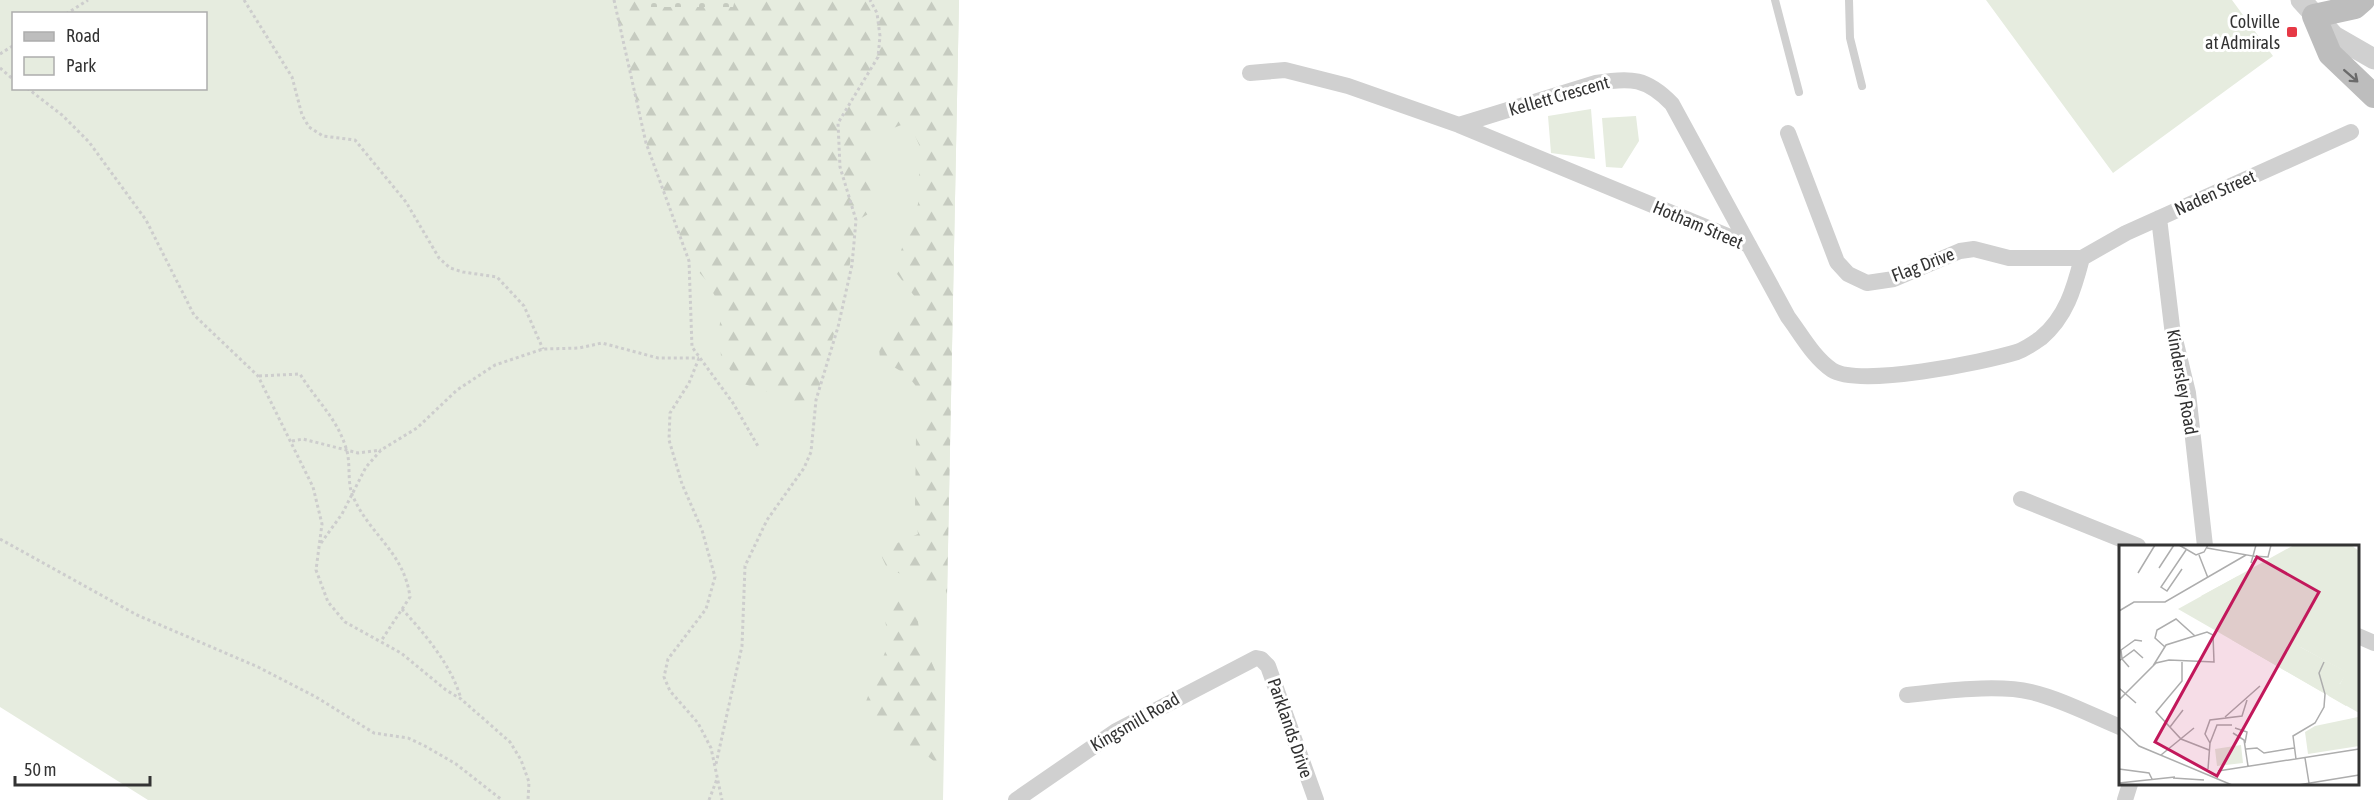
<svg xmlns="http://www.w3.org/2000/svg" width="2374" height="800" font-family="'Asap Condensed',sans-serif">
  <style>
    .green { fill: #e6ecdf; fill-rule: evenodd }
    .forest { fill: url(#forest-firs) }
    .cemetery { fill: url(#cemetery-stones) }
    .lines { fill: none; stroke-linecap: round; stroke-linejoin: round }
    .path { stroke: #cdcdcd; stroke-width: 3; stroke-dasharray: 3 3; stroke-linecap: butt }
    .service { stroke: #d0d0d0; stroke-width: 8 }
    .minor { stroke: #d0d0d0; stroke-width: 16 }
    .tertiary { stroke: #d0d0d0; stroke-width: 21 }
    .secondary { stroke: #bdbdbd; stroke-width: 24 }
    .oneway { stroke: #6a6a6a }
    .poi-dot { fill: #e63946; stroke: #fff; stroke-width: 2 }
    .labels { text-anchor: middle; stroke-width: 6; stroke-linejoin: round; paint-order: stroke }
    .poi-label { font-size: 18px; fill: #333; stroke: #fff; text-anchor: end }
    .street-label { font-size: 18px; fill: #333; stroke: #fff }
    .inset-road { fill: none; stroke: #adadad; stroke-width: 1.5 }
    .view { fill: #c2185b; fill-opacity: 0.15; stroke: #c2185b; stroke-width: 3 }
    .inset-edge { fill: none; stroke: #333; stroke-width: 3 }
  </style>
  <defs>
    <pattern id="forest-firs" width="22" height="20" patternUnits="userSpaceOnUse" patternTransform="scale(1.5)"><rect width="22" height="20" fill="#e6ecdf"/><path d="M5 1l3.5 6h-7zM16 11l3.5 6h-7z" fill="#c6cbc0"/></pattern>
    <pattern id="cemetery-stones" width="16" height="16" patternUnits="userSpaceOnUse" patternTransform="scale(1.5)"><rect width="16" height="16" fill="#e6ecdf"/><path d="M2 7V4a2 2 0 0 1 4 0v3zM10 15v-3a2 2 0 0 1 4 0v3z" fill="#c6cbc0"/></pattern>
  </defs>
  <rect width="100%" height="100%" fill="#fff"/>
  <path class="green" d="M 0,0 L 959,0 L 943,800 L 148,800 L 0,707 ZM 14,14 L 206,14 L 206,88 L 14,88 Z
    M 1986,0 L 2232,0 L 2273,56 L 2113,173 Z
    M 1591,109 L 1595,159 L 1551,153 L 1548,116 Z
    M 1636,116 L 1639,141 L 1622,168 L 1606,167 L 1602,118 Z"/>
  <path class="forest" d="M 623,0 L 959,0 L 947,594 L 944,586 L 888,570 L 879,551 L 918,534 L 915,509 L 916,435 L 927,417 C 919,382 911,376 880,359 L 878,338 L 898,327 L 915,297 L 894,270 L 918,204 L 920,147 L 909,122 L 865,139 L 867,154 L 877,159 L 870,213 L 856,221 C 850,283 832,340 816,400 L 794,401 L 738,382 L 721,356 L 719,330 L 722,309 L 706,280 L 689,261 L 646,143 L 618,21 Z
    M 902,592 L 915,600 L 920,636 L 943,688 L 943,783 L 942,768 L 918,748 L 886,739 L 865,704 L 889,642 L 882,603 L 887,596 Z"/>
  <path class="cemetery" d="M 645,0 L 735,0 L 733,7 L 645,7 Z"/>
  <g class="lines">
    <path class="path" d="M 244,0 L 292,77 L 302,115 L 309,127 L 323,136 L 355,140 L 406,202 L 439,258 L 450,268 L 463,272 L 497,277 L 524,306 L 543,349
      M 614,0 L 646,143 L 689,261 L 692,347 L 733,403 L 759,448
      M 66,14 L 88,0
      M 0,54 L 14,45
      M 0,68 L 14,80
      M 27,88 L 62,115 L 89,142 L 146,220 L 194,315 L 258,376 L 313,487 L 322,524 L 316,570 L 328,602 L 345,622 L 401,653 L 446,690 L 461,699 L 510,742 L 521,760 L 529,782 L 528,800
      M 699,358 L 689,383 L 670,413 L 669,440 L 682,484 L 702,530 L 715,577 L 706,609 L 668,659 L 664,677 L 670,691 L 698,723 L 711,748 L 722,800
      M 259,376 L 300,374 C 315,399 337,418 346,448 C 351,462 347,480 352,494 C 368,534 404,551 410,597 L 381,641
      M 292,441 L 303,439 L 358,453 L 381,450
      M 0,539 L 137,615 L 258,667 L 316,697 L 374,733 L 408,738 L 425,746 L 456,764 L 502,800
      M 321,543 L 342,514 L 366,467 L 381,450 L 417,428 L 457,390 L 495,365 L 543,349 L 579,348 L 602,343 L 658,358 L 699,358
      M 402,609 C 425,634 452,666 461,699
      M 716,764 L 742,646 L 745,566 L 767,520 L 804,468 L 811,452 L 816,400 L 838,327 L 852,265 L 856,220 L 840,167 L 838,123 L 878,57 L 880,36 L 877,13 L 870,0
      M 709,800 L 717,779"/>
    <path class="service" d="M 1775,0 L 1799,92
      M 1849,0 L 1850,38 L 1862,86"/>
    <path class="minor" d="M 1250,73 L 1285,70 L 1348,86 L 1459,125 L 1749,245
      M 1459,125 L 1596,83 C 1631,77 1647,78 1672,104 L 1788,317 C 1801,334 1813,357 1832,370 C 1859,388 1984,362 2017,352 C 2025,349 2034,343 2041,338 C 2066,317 2074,289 2082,258
      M 1788,133 L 1837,262 L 1848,274 L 1867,283 L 1894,279 L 1960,251 L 1974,249 L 2009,258 L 2082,258
      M 2159,218 L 2172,327 L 2188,393 L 2205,546
      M 2082,258 L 2126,233 L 2351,132
      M 2021,499 L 2138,546
      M 2358,636 L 2374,643
      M 1907,695 C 1941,691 1998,684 2031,692 C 2061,699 2091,715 2120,727
      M 1016,800 L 1116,731 L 1256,658 L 1261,659 L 1268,666 L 1316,800
      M 2125,800 L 2130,784"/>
    <path class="tertiary" d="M 2301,0 L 2334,36 L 2374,59"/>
    <path class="secondary" d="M 2363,0 L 2355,7 L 2314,16 L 2330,54 L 2374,96"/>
  </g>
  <defs><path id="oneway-shaft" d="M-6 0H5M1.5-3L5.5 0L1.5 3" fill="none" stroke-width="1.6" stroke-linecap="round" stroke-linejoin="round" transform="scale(1.5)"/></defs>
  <use class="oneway" href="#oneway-shaft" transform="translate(2351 76) rotate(41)"/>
  <rect class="poi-dot" x="2286" y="26" width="12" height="12" rx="3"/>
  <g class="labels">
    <g class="poi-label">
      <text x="2280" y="28">Colville<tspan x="2280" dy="21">at Admirals</tspan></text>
    </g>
    <g class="street-label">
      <text transform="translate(1559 96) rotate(-16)" y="6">Kellett Crescent</text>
      <text transform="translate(2215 193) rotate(-24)" y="6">Naden Street</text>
      <text transform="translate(1698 225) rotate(23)" y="6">Hotham Street</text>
      <text transform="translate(1923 265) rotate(-21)" y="6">Flag Drive</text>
      <text transform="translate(2182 382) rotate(80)" y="6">Kindersley Road</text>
      <text transform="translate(1135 722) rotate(-30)" y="6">Kingsmill Road</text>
      <text transform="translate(1290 728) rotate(71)" y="6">Parklands Drive</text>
    </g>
  </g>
  <g transform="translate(2119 545)">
    <rect width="240" height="240" fill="#fff"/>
    <path d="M 175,0 L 232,0 L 240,6 L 240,168 L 59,64 ZM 172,97 L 227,127 L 221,139 ZM 239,172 L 240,201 L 189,209 L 186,187 L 196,181 ZM 122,200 L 124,218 L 98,221 L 96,204 Z" fill="#e6ecdf" fill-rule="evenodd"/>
    <path d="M 119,31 L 117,37 L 103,44 L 103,52 L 110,50 L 108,56 L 82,51 ZM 139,88 L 172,94 L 179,101 L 183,98 L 178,111 L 170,107 L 169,122 L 208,150 L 225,153 L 229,156 L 227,161 L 113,95 L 120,91 L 128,101 L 136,101 L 151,112 L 152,108 L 134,93 Z" fill="#e6ecdf"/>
    <path d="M 172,97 L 228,127 L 221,139 L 187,120 L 168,104 Z" fill="#e6ecdf"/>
    <path class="inset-road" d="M 60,0 L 77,10 L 85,7 L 89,0M 137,0 L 134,11 L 149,12 L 152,0M 88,3 L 134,11 L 132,18M 80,10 L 89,33M 40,23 L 55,0M 63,24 L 48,46 L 42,42 L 67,5M 19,28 L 36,0M 0,66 L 15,57 L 46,57 L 127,10M 46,102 L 36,93 L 38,85 L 57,74 L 76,91M 0,116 L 15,105 L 24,113M 63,117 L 63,136 L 37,167 L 62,194 L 90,205M 10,122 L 3,114 L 2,105 L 16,95 L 23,96M 0,143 L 17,158M 0,155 L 37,118 L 50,115 L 95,117 L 94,90 L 88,87 L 47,100 L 34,121M 106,172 L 141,141M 0,182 L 20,201 L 113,240M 51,182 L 64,165M 116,183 L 128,187 L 126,198M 114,188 L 125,195 L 129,221M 91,198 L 86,189 L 91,175 L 123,171 L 128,155M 91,198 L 98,180 L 113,180M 127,204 L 138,203 L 145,208 L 175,203M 42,210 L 75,183M 186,213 L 190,238M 177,214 L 174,191 L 196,178 L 205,162 L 206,149 L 200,128 L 205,117M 0,224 L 30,228 L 33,234M 89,224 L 91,198M 99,226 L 240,204M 54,233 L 85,235M 0,238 L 56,232M 179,240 L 240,230"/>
    <path class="view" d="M 138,12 L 200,47 L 98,231 L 36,197 Z"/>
    <rect width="240" height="240" class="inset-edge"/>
  </g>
  <rect x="12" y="12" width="195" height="78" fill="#ffffff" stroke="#adadad" stroke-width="1.5"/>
  <rect x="24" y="32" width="30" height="9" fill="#bdbdbd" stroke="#adadad" stroke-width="1.5"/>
  <text x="66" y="42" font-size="18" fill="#333333">Road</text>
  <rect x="24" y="57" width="30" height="18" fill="#e6ecdf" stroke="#adadad" stroke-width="1.5"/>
  <text x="66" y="72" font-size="18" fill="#333333">Park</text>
  <path d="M15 776v9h135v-9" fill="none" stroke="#333333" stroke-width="3"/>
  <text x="24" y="776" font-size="18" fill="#333333" stroke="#ffffff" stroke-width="4.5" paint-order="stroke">50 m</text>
</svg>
